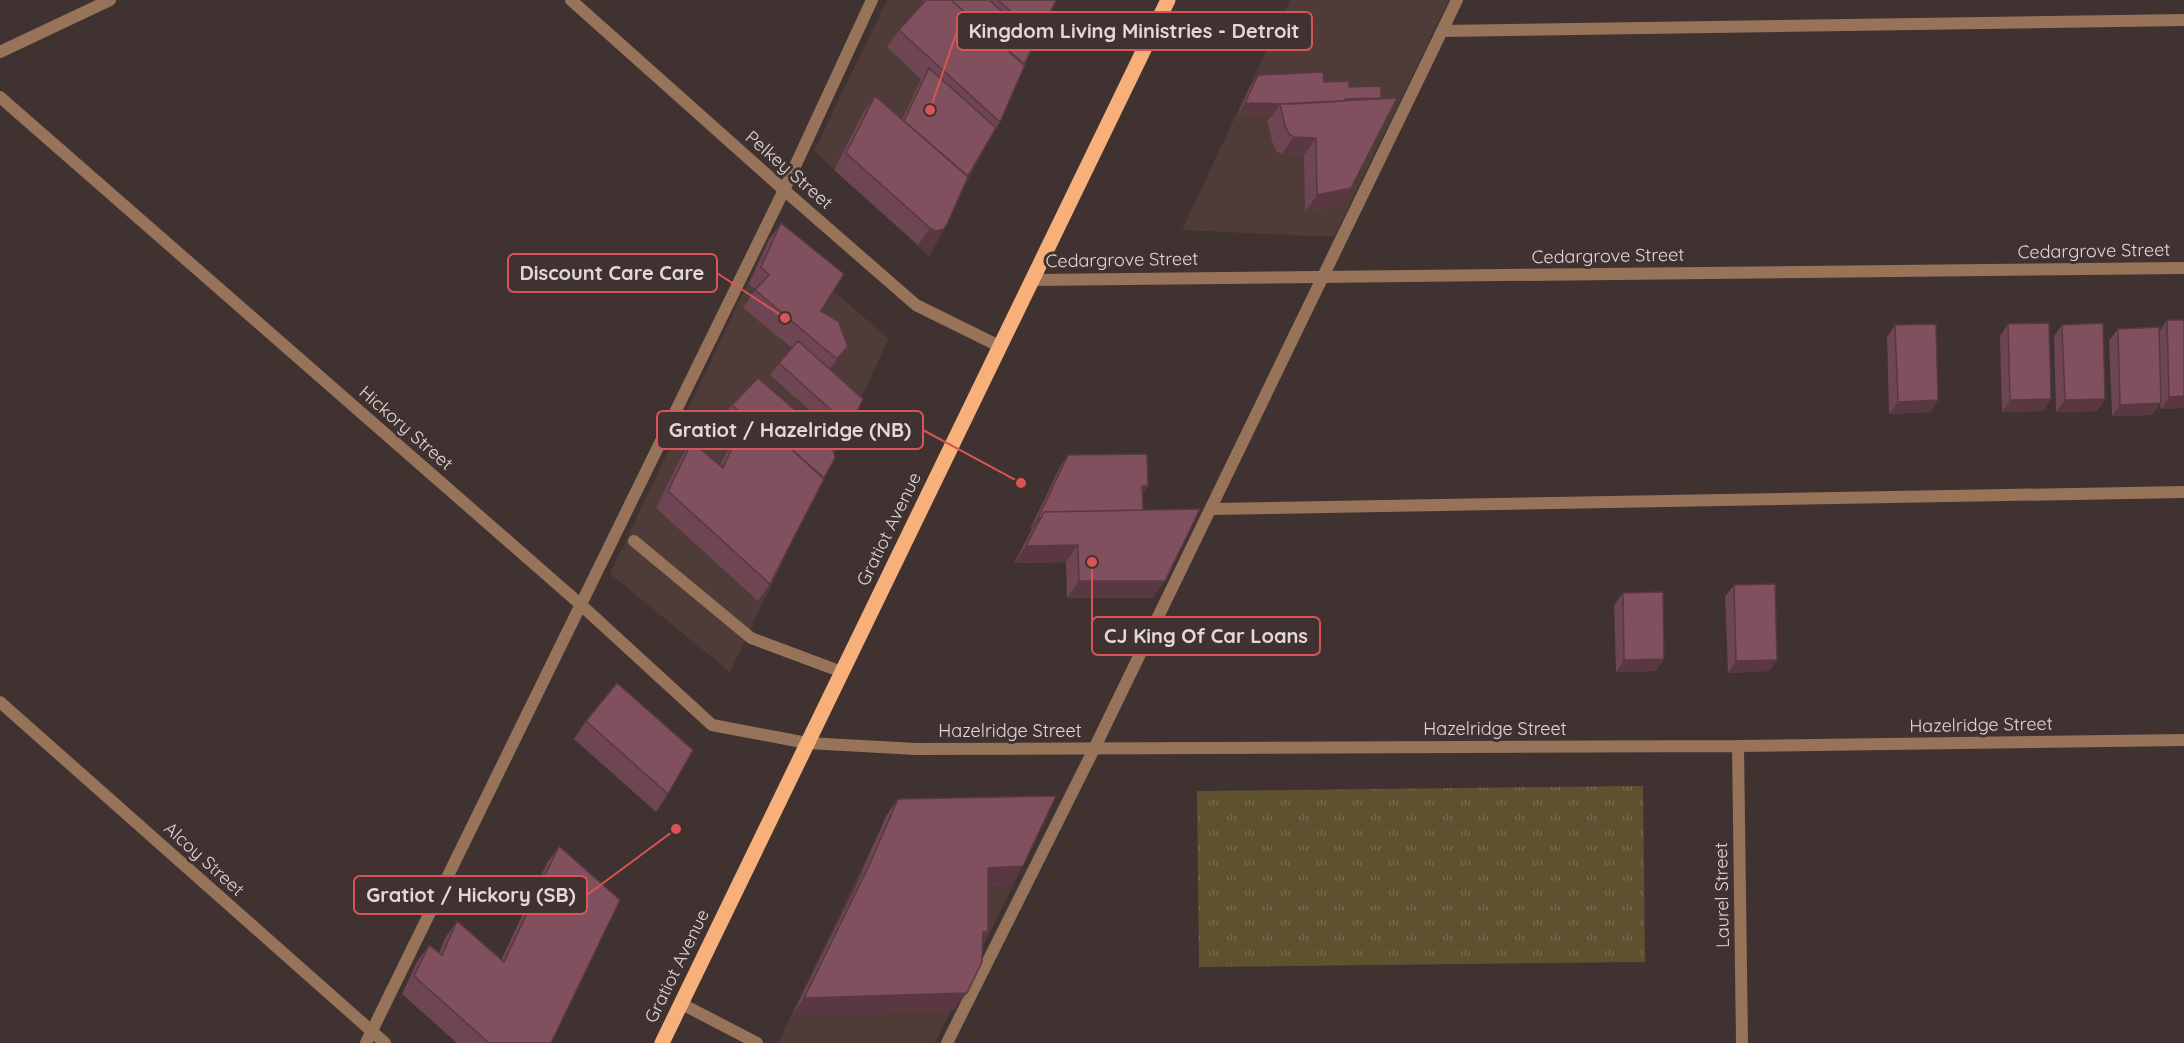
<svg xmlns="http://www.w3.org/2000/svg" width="2184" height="1043" font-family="Quicksand,sans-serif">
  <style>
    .built { fill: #4f3c39 }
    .grass { fill: url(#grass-tufts) }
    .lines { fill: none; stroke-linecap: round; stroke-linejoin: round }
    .lane { stroke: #97735a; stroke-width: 12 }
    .street { stroke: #97735a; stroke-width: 12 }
    .primary { stroke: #f8b07b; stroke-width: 15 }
    .wall { fill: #6e4552 }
    .shaded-wall { fill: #5a3842 }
    .building { fill: #80505f; stroke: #5a3842; stroke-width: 1.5 }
    .labels { text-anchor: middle; stroke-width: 6; stroke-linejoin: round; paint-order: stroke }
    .street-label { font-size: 18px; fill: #e1d9d8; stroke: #3f3230 }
    .leader { fill: none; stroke: #d95454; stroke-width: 2 }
    .callout-dot { fill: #d95454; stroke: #3f3230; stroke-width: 2 }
    .callout { fill: #3f3230; stroke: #d95454; stroke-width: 2 }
    .callout-label { font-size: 20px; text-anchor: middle; font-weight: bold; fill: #e1d9d8 }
  </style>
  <defs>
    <pattern id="grass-tufts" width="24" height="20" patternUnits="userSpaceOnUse" patternTransform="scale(1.5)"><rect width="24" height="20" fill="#5f5030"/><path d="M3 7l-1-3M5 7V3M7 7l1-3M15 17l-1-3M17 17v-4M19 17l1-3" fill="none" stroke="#76694d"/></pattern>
  </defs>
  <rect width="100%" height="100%" fill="#3f3230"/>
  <path class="built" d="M 887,0 L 1057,0 L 930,257 L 814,151 Z
    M 1290,0 L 1449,0 L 1334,237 L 1182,230 Z
    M 770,236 L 889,339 L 730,672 L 610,574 Z
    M 890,809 L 1050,811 L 935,1043 L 778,1043 Z"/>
  <path class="grass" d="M 1643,786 L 1645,962 L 1199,967 L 1197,791 Z"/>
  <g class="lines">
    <path class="lane" d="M 1442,31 L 2184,20
      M 0,52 L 110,0
      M 1211,509 L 2184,492
      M 634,541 L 751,638 L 842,672
      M 680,1003 L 757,1043
      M 366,1043 L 784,190 L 872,0
      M 947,1043 L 1094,749 L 1457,0"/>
    <path class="street" d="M 571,0 L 784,190 L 916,305 L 999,346
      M 0,97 L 580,604 L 712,725 L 807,743 L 916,749 L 1738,746 L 2184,740
      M 1032,280 L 2184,268
      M 0,702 L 385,1043
      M 1738,746 L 1742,1043"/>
    <path class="primary" d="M 662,1043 L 1168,0"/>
  </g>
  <path class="wall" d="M 921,0 L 1056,0 L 1024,65 L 1000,122 L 968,176 L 932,247 L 924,248 L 918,245 L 834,170 L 863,113 L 875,96 L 902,120 L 921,79 L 887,47 L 899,30 L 924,2 Z
    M 1258,75 L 1324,82 L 1349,87 L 1380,99 L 1351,188 L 1339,206 L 1305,212 L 1304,155 L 1282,154 L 1277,152 L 1273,144 L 1267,121 L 1272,116 L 1237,115 L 1250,87 Z
    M 781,223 L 821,311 L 848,346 L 831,370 L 850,427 L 842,439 L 770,375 L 779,363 L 792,348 L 743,308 L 755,290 L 749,284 L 769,240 Z
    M 2167,320 L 2184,320 L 2184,408 L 2161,409 L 2160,404 L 2152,415 L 2112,416 L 2109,341 L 2118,329 L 2159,332 Z
    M 2008,324 L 2043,411 L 2002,412 L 2000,336 Z
    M 1895,325 L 1930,412 L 1889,414 L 1887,337 Z
    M 2062,325 L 2105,399 L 2097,411 L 2056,412 L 2054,336 Z
    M 758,378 L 824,478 L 770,584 L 758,601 L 656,508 L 680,459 L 692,442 L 720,466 L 737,429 L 723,416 L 732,405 Z
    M 1068,455 L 1148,486 L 1142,494 L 1143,510 L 1153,598 L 1067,598 L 1066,562 L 1014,563 L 1032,529 L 1030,529 L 1060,467 Z
    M 1734,585 L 1769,671 L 1728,673 L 1725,597 Z
    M 1623,593 L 1664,659 L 1656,671 L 1616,672 L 1614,605 Z
    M 586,721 L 668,794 L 656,812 L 574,739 Z
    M 898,799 L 1011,884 L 988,885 L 983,940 L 954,1010 L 792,1015 L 855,888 L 886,816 Z
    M 559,846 L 551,1043 L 457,1043 L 402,994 L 417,962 L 429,945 L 439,953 L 445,938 L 457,921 L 501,960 L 547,863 Z"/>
  <path class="shaded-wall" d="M 1381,98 L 1373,110 L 1280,104 L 1272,116 L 1237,115 L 1245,103 Z
    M 1294,137 L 1316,138 L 1304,155 L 1282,154 Z
    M 1351,188 L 1339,206 L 1305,212 L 1317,195 Z
    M 930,228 L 944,229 L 932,247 L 924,248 L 918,245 Z
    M 848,346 L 836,364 L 825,376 L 837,359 Z
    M 2184,396 L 2184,408 L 2161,409 L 2169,397 Z
    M 2051,399 L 2043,411 L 2002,412 L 2010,400 Z
    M 2105,399 L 2097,411 L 2056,412 L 2065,400 Z
    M 1938,400 L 1930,412 L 1889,414 L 1898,402 Z
    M 2161,403 L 2152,415 L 2112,416 L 2120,405 Z
    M 1142,486 L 1148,486 L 1140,498 Z
    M 1038,518 L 1041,518 L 1032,529 L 1030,529 Z
    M 1078,545 L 1066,562 L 1014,563 L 1026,546 Z
    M 1079,581 L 1165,581 L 1153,598 L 1067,598 Z
    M 1664,659 L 1656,671 L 1616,672 L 1624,660 Z
    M 1777,660 L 1769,671 L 1728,673 L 1736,661 Z
    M 1023,866 L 1011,884 L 976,885 L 988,868 Z
    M 983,932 L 988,932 L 976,949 Z
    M 967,993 L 954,1010 L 792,1015 L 804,998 Z"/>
  <path class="building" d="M 926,0 L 951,0 L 1025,65 L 1000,122 L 899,30 Z
    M 951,0 L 989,0 L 1035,41 L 1024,65 Z
    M 998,0 L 1056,0 L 1039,36 Z
    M 929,68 L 996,128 L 968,176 L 904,121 Z
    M 1323,72 L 1324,82 L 1349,81 L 1349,87 L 1381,86 L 1381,98 L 1345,99 L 1346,101 L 1291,104 L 1245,103 L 1258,75 Z
    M 875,96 L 968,177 L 948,222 L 944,229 L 936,231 L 930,228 L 846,153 Z
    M 1397,98 L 1351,188 L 1317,195 L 1316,138 L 1294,137 L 1289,134 L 1285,126 L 1280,104 Z
    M 781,223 L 844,274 L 821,311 L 839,322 L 843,334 L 848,346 L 837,359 L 755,290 L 769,275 L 761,267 Z
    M 2167,320 L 2184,320 L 2184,396 L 2169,397 Z
    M 2049,323 L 2051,399 L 2010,400 L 2008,324 Z
    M 2103,323 L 2105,399 L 2065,400 L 2062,325 Z
    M 1936,324 L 1938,400 L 1898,402 L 1895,325 Z
    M 2159,327 L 2161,403 L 2120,405 L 2118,329 Z
    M 798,341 L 863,399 L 850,427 L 779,363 Z
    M 758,378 L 831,441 L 835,458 L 824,478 L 749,411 L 746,417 L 732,405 Z
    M 749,411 L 824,479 L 770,584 L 668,491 L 692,442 L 723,468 Z
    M 1147,454 L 1148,486 L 1142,486 L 1143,510 L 1044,512 L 1041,518 L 1038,518 L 1068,455 Z
    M 1200,509 L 1165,581 L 1079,581 L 1078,545 L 1026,546 L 1044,512 Z
    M 1775,584 L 1777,660 L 1736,661 L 1734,585 Z
    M 1663,592 L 1664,659 L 1624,660 L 1623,593 Z
    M 617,683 L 693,750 L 668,794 L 586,721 Z
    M 1056,796 L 1023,866 L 988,868 L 988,932 L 983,932 L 982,962 L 967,993 L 804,998 L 867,870 L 898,799 Z
    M 559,846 L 620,900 L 551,1043 L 489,1043 L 414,976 L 429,945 L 442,955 L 457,921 L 504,962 Z"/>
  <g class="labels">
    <g class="street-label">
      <text transform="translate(789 170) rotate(41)" y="6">Pelkey Street</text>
      <text transform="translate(2094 251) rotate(-1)" y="6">Cedargrove Street</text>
      <text transform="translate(1608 256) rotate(-1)" y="6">Cedargrove Street</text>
      <text transform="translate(1122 260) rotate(-1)" y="6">Cedargrove Street</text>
      <text transform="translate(406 428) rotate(41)" y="6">Hickory Street</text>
      <text transform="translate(889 529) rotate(-64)" y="6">Gratiot Avenue</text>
      <text transform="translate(1981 725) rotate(-1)" y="6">Hazelridge Street</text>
      <text x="1495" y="735">Hazelridge Street</text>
      <text x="1010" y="737">Hazelridge Street</text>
      <text transform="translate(204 859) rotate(42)" y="6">Alcoy Street</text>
      <text transform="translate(1722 895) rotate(-91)" y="6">Laurel Street</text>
      <text transform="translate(677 966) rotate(-64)" y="6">Gratiot Avenue</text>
    </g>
  </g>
  <path class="leader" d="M930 110L957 31M785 318L717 273M1021 483L923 430M1092 562L1092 636M676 829L587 895"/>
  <g class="callout-dot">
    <circle cx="930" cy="110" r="6"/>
    <circle cx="785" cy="318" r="6"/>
    <circle cx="1021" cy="483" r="6"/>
    <circle cx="1092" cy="562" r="6"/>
    <circle cx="676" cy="829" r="6"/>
  </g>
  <g class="callout">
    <rect x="957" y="12" width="355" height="38" rx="6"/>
    <rect x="508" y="254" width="209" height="38" rx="6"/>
    <rect x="657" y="411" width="266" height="38" rx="6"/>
    <rect x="1092" y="617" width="228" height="38" rx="6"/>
    <rect x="354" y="876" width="233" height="38" rx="6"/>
  </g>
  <g class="callout-label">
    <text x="1134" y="38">Kingdom Living Ministries - Detroit</text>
    <text x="612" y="280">Discount Care Care</text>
    <text x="790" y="437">Gratiot / Hazelridge (NB)</text>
    <text x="1206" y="643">CJ King Of Car Loans</text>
    <text x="471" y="902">Gratiot / Hickory (SB)</text>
  </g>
</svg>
